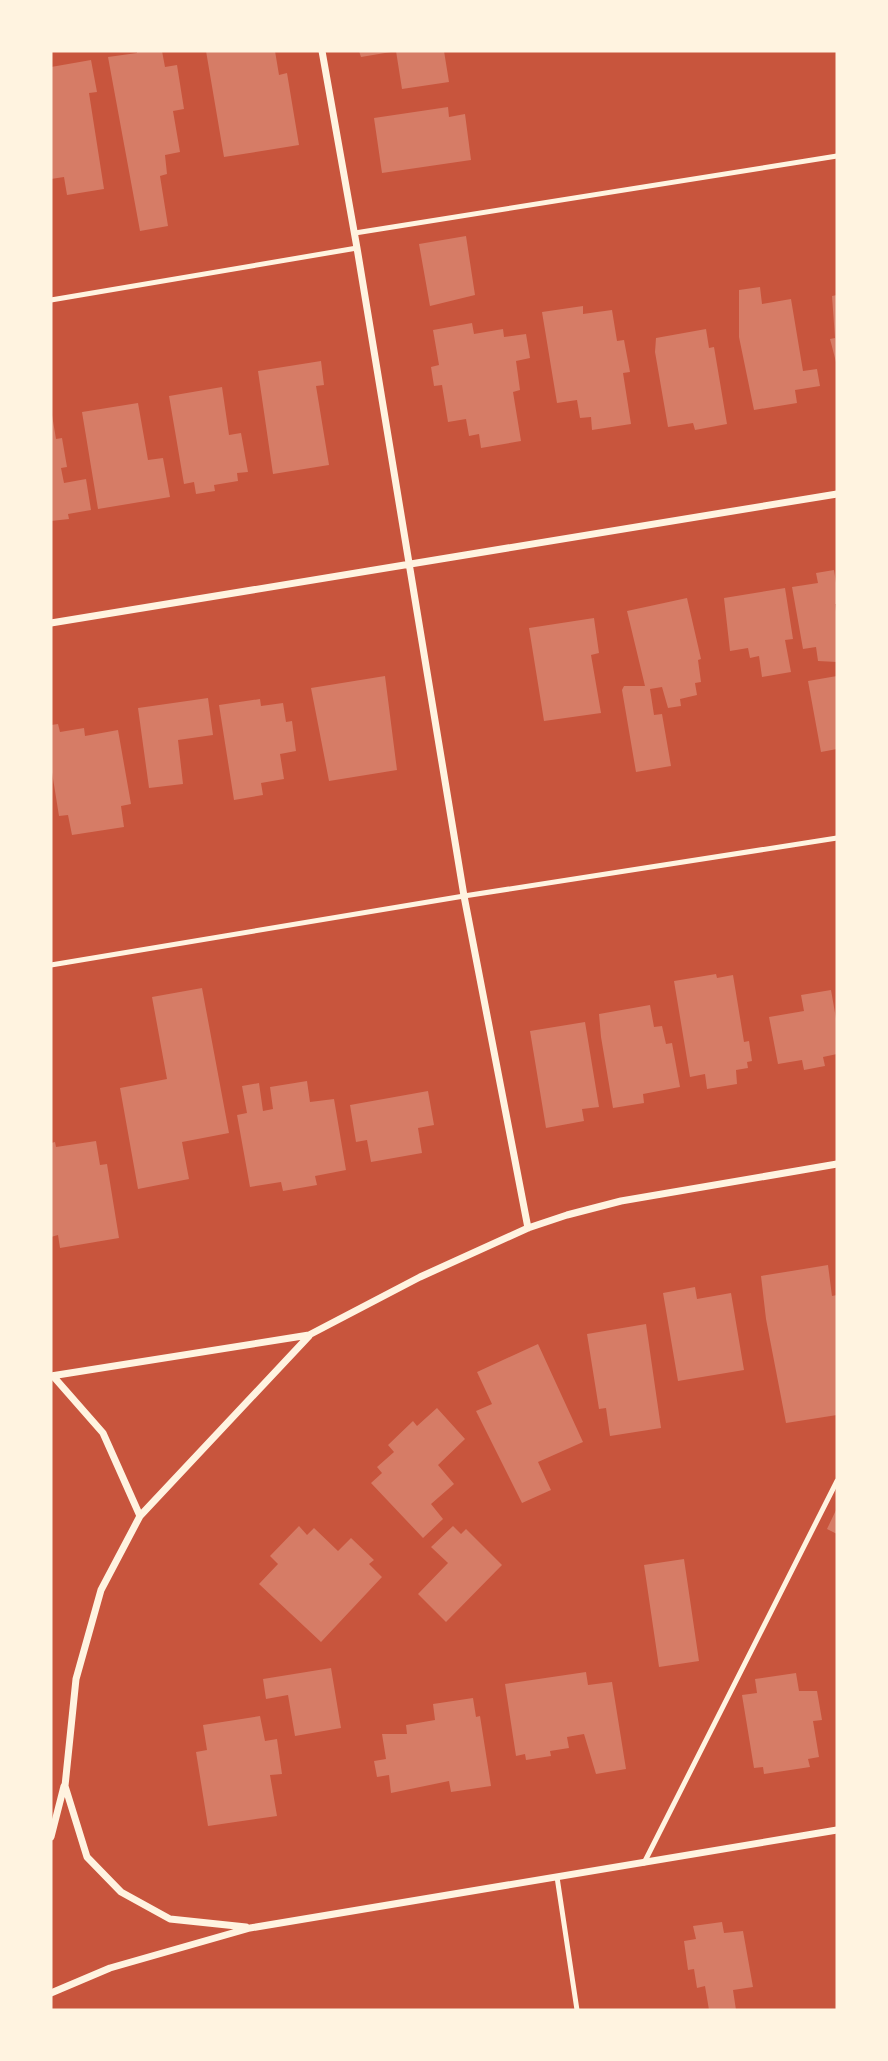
<svg xmlns="http://www.w3.org/2000/svg" width="888" height="2061" font-family="'Libre Baskerville',serif">
  <style>
    .building { fill: #d67c66 }
    .lines { fill: none; stroke-linecap: round; stroke-linejoin: round }
    .service { stroke: #fff3e0; stroke-width: 5 }
    .minor { stroke: #fff3e0; stroke-width: 7 }
  </style>
  <rect width="100%" height="100%" fill="#c8553d"/>
  <path class="building" d="M 137,51 L 162,51 L 165,67 L 177,65 L 184,109 L 173,111 L 180,152 L 165,155 L 167,174 L 160,176 L 168,226 L 140,231 L 108,57 L 137,53 Z
    M 206,51 L 275,51 L 279,75 L 287,73 L 299,145 L 224,157 Z
    M 359,51 L 391,51 L 391,52 L 361,57 Z
    M 396,51 L 444,51 L 449,82 L 402,89 Z
    M 91,60 L 97,92 L 89,93 L 104,189 L 67,195 L 64,177 L 51,179 L 51,67 Z
    M 448,107 L 449,117 L 465,114 L 471,160 L 382,173 L 374,118 Z
    M 466,236 L 475,295 L 430,306 L 419,244 Z
    M 760,287 L 762,304 L 791,299 L 803,371 L 817,369 L 820,386 L 795,390 L 797,403 L 754,410 L 739,337 L 739,290 Z
    M 837,295 L 837,362 L 836,362 L 830,339 L 835,338 L 832,296 Z
    M 583,306 L 583,314 L 612,310 L 617,341 L 624,340 L 630,372 L 623,373 L 631,424 L 592,430 L 591,417 L 580,418 L 577,400 L 557,403 L 542,312 Z
    M 472,323 L 474,334 L 503,329 L 504,337 L 526,334 L 530,358 L 516,361 L 520,390 L 513,392 L 521,441 L 481,448 L 479,434 L 469,436 L 466,419 L 448,422 L 442,385 L 434,386 L 431,367 L 439,365 L 433,330 Z
    M 706,329 L 709,348 L 714,347 L 727,424 L 695,430 L 693,423 L 668,427 L 655,352 L 656,338 Z
    M 321,361 L 324,385 L 316,386 L 329,465 L 273,474 L 258,371 Z
    M 222,387 L 229,435 L 241,433 L 248,472 L 237,473 L 238,481 L 214,485 L 215,491 L 196,494 L 194,482 L 184,484 L 169,396 Z
    M 138,403 L 148,460 L 163,458 L 170,497 L 98,509 L 82,412 Z
    M 51,415 L 52,415 L 56,439 L 62,438 L 67,467 L 61,468 L 64,483 L 86,479 L 91,510 L 68,514 L 69,519 L 51,521 Z
    M 834,570 L 836,583 L 837,583 L 837,604 L 835,604 L 837,619 L 837,662 L 818,661 L 816,647 L 803,649 L 792,587 L 818,583 L 816,573 Z
    M 785,588 L 793,639 L 785,640 L 791,672 L 762,677 L 759,656 L 750,658 L 748,648 L 730,651 L 724,598 Z
    M 687,598 L 701,659 L 698,660 L 701,682 L 695,683 L 697,695 L 680,699 L 681,706 L 668,708 L 662,687 L 650,689 L 654,715 L 662,714 L 671,766 L 636,772 L 622,690 L 624,686 L 645,686 L 627,611 Z
    M 594,618 L 599,653 L 591,655 L 601,713 L 544,721 L 529,628 Z
    M 385,676 L 397,770 L 329,781 L 311,688 Z
    M 837,676 L 837,749 L 821,752 L 808,681 Z
    M 208,698 L 213,735 L 178,740 L 183,784 L 149,788 L 138,708 Z
    M 260,699 L 261,706 L 283,703 L 286,722 L 292,721 L 296,751 L 280,754 L 284,779 L 261,783 L 263,795 L 234,800 L 219,705 Z
    M 58,724 L 60,732 L 84,728 L 85,736 L 118,730 L 131,804 L 121,806 L 124,827 L 72,835 L 68,815 L 59,816 L 51,766 L 51,725 Z
    M 716,974 L 717,978 L 733,975 L 744,1042 L 749,1041 L 752,1061 L 747,1062 L 748,1068 L 736,1070 L 737,1084 L 707,1089 L 705,1074 L 690,1077 L 674,981 Z
    M 202,988 L 229,1133 L 182,1142 L 189,1179 L 138,1189 L 120,1088 L 167,1079 L 152,997 Z
    M 831,990 L 837,1024 L 837,1054 L 823,1057 L 825,1066 L 804,1070 L 802,1060 L 778,1064 L 769,1017 L 804,1011 L 801,995 Z
    M 650,1005 L 654,1027 L 662,1026 L 666,1044 L 672,1043 L 680,1087 L 643,1094 L 644,1103 L 613,1108 L 601,1037 L 599,1014 Z
    M 585,1022 L 599,1107 L 582,1109 L 584,1121 L 546,1128 L 530,1031 Z
    M 307,1081 L 310,1102 L 334,1099 L 346,1170 L 315,1176 L 317,1185 L 283,1191 L 281,1182 L 250,1187 L 237,1115 L 247,1113 L 242,1086 L 259,1083 L 263,1111 L 273,1109 L 270,1087 Z
    M 428,1091 L 434,1125 L 418,1128 L 422,1153 L 371,1162 L 367,1140 L 356,1142 L 350,1105 Z
    M 96,1141 L 100,1165 L 107,1164 L 119,1238 L 60,1248 L 58,1235 L 51,1237 L 51,1143 L 55,1142 L 56,1147 Z
    M 828,1265 L 832,1296 L 837,1295 L 837,1415 L 786,1423 L 766,1319 L 761,1276 Z
    M 695,1287 L 697,1299 L 731,1293 L 744,1370 L 678,1381 L 663,1293 Z
    M 646,1324 L 661,1428 L 610,1436 L 606,1408 L 599,1409 L 587,1334 Z
    M 538,1344 L 583,1442 L 538,1462 L 551,1490 L 522,1503 L 476,1411 L 492,1404 L 477,1372 Z
    M 437,1408 L 465,1439 L 438,1465 L 454,1484 L 431,1504 L 443,1519 L 423,1538 L 371,1483 L 382,1473 L 377,1467 L 394,1452 L 388,1445 L 413,1421 L 417,1426 Z
    M 837,1508 L 837,1534 L 827,1529 Z
    M 299,1526 L 307,1535 L 314,1528 L 338,1551 L 351,1538 L 374,1560 L 369,1564 L 382,1577 L 321,1642 L 259,1584 L 278,1564 L 270,1556 Z
    M 453,1526 L 461,1534 L 466,1529 L 502,1565 L 446,1622 L 418,1594 L 448,1563 L 431,1547 Z
    M 684,1559 L 699,1661 L 659,1667 L 644,1565 Z
    M 331,1668 L 341,1728 L 295,1736 L 288,1695 L 266,1699 L 263,1679 Z
    M 586,1672 L 588,1685 L 612,1682 L 626,1769 L 596,1774 L 584,1734 L 567,1737 L 569,1748 L 550,1751 L 551,1756 L 526,1760 L 525,1754 L 516,1756 L 505,1684 Z
    M 796,1673 L 799,1691 L 817,1691 L 822,1720 L 813,1721 L 819,1757 L 808,1759 L 810,1767 L 764,1774 L 763,1767 L 754,1768 L 742,1695 L 757,1693 L 755,1679 Z
    M 473,1698 L 476,1717 L 480,1716 L 491,1786 L 451,1792 L 449,1781 L 391,1793 L 389,1775 L 377,1777 L 374,1761 L 386,1759 L 382,1734 L 407,1734 L 406,1725 L 435,1720 L 433,1704 Z
    M 260,1716 L 265,1741 L 277,1739 L 282,1774 L 270,1775 L 277,1816 L 208,1826 L 196,1752 L 207,1750 L 203,1725 Z
    M 722,1922 L 724,1933 L 743,1931 L 753,1987 L 733,1990 L 736,2010 L 709,2010 L 705,1986 L 697,1988 L 694,1969 L 688,1970 L 684,1941 L 696,1939 L 693,1926 Z"/>
  <g class="lines">
    <path class="service" d="M 355,233 L 837,156
      M 51,300 L 357,248
      M 51,965 L 464,896 L 837,838
      M 644,1863 L 837,1481
      M 557,1877 L 577,2010"/>
    <path class="minor" d="M 322,51 L 357,248 L 464,896 L 528,1228
      M 51,623 L 837,494
      M 51,1376 L 309,1335 L 420,1277 L 528,1228 L 567,1215 L 621,1201 L 837,1164
      M 53,1376 L 103,1433 L 140,1516
      M 51,1837 L 64,1786
      M 246,1927 L 170,1919 L 121,1892 L 87,1857 L 65,1786 L 76,1679 L 101,1590 L 140,1516 L 309,1336
      M 51,1993 L 110,1968 L 250,1928 L 837,1830"/>
  </g>
  <rect width="888" height="2061" fill="none" stroke="#fff3e0" stroke-width="105"/>
</svg>
